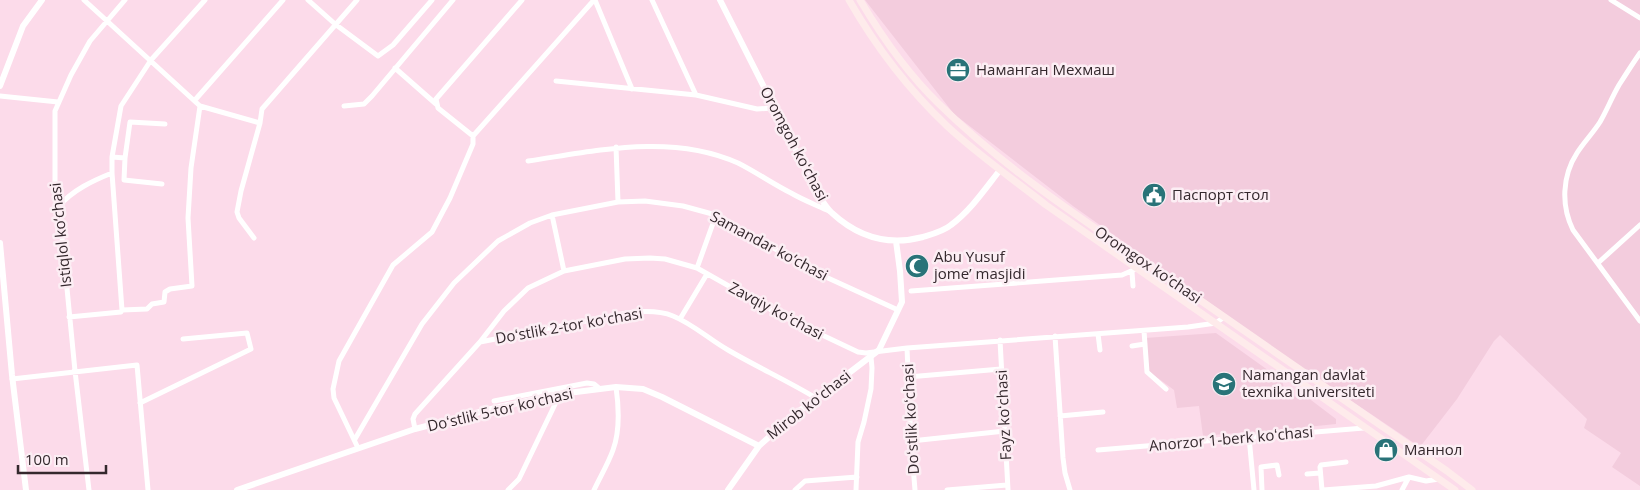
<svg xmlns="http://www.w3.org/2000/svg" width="1640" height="490" font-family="'Open Sans',sans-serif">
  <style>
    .built { fill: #f3ccdd }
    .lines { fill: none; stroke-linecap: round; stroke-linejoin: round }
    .minor { stroke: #fff; stroke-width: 5 }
    .tertiary { stroke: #fff; stroke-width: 6 }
    .secondary { stroke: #feebeb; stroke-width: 7 }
    .labels { text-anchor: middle; stroke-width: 5; stroke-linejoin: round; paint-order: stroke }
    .poi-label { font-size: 15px; fill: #34282d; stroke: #fceef4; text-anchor: start }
    .street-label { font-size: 15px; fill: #34282d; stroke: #fceef4 }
  </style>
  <rect width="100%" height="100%" fill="#fcdbea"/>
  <path class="built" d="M 865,0 L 1640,0 L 1640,486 L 1612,467 L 1621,453 L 1584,428 L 1587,419 L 1500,335 L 1494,341 L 1457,399 L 1420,447 L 1289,359 L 1073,206 L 954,114 Z
    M 1216,333 L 1282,380 L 1284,388 L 1300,400 L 1307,397 L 1336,419 L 1336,424 L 1249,433 L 1247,432 L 1203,436 L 1199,406 L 1177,408 L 1174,390 L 1147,370 L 1145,338 Z"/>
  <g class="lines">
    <path class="minor" d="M 84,0 L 200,106
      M 308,0 L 335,24 L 378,56 L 393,45 L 432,0
      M 595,0 L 632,89
      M 652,0 L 696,95
      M 1611,0 L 1640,18
      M 1640,53 C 1633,63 1626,74 1619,85 C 1612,97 1607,110 1600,122 C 1593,133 1584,142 1577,153 C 1562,176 1561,206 1573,230 L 1640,321
      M 395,68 L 436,104
      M 556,81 L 696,95 L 757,109 L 773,108
      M 0,96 L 58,102
      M 195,100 L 283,0
      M 344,106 L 364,104 L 372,96 L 453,0
      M 473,136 L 594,0
      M 616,147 L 618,202
      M 112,157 L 125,158 L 130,122 L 165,124
      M 125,158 L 124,180 L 162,184
      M 528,161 C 596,151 671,133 738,163 C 756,172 773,184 791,193 C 803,200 816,205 829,211
      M 59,206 C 73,190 92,181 112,173
      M 552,215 L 564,271
      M 254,238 L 239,218 L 237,212 L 241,191 L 260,123 L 262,109 L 357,0
      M 1598,263 L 1640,225
      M 697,268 L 716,215
      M 1132,272 L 1133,286
      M 911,291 L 1122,275 L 1138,268 L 1144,262
      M 122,310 L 147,309 L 152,304 L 164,302 L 165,292 L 170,289 L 192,286 L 188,218 L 191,168 L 200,106 L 260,123
      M 69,317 L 121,312 L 122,310 L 112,173 L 112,157 L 121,106 L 151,60 L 205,0
      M 680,319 L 707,274
      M 1144,331 L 1147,372 L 1166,389
      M 1098,334 L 1100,350
      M 1055,336 L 1063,458 L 1065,473 L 1070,490
      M 1000,340 L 1008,490
      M 480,342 L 627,313 C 642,311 658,310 673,316 C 693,324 710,340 728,350 C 757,367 788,381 816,398
      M 1132,346 L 1145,344
      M 907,348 L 911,441 L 915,490
      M 908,377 L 1001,369
      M 12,379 L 137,365 L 148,490
      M 494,401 L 587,383 L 594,384 L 600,389
      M 140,403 L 251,349 L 247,333 L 183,339
      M 1060,416 L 1103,412
      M 415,429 L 413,419 L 415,414 L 480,342 L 504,311 L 528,288 L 564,271 L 625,259 L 650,258 L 665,259 L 697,268 L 782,316 L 858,352 L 866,353 L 907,348 L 1188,327 L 1216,323 L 1224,317
      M 1249,437 L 1254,490
      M 355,439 L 422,324 L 454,283 L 498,241 L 530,223 L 552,215 L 618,202 L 645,201 L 683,206 L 716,215 L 817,273 L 898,310
      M 911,441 L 1005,431
      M 358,448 L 334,398 L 333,389 L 339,361 L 393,265 L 432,232 L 450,198 L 473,144 L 473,136 L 438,108 L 436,99 L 522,0
      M 1098,450 L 1364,428
      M 1307,474 L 1320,473
      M 89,490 L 75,371 L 59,206 L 55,190 L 55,111 L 71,75 L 90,41 L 125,0
      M 508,490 L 519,479 L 560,394
      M 594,490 C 600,477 608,464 613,450 C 620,431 619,408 616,387
      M 795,490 L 805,481 L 857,477
      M 856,490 L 858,442 L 864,422 L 871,389 L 872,368 L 871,357
      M 947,490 L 1007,485
      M 1262,490 L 1261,467 L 1277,465 L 1279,475
      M 1322,490 L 1320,467 L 1321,465 L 1346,462
      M 1323,490 L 1376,486 L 1409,477 L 1426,481 L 1439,479
      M 1402,490 L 1409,477"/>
    <path class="tertiary" d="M 720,0 L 818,194 C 822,200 826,208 832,213 C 858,237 889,246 923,237 C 933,234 944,231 951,225 C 971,210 985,189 1000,170
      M 0,86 L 23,26 L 42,0
      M 0,243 L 12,375 L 26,490
      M 237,490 L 415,429 L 499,407 L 560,394 L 616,387 L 643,389 L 662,397 L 759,446
      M 728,490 L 759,446 L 794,415 L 879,350 L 902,302 L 900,271 L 896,241"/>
    <path class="secondary" d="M 849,0 C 876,47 908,89 947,126 C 978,155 1013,179 1046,205 L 1455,490
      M 860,0 C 882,37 907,73 938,103 C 1011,175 1100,231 1184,289 C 1272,350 1359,411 1447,471 L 1472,490"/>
  </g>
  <defs>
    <g id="office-disc" transform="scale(1.25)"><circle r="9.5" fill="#297378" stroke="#fceef4"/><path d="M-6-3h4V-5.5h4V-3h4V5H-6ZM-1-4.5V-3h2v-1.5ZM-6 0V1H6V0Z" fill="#fff"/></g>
    <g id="civic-disc" transform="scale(1.25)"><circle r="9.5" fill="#297378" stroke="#fceef4"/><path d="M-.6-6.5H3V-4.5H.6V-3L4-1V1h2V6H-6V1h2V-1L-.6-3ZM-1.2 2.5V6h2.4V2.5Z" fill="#fff"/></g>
    <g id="mosque-disc" transform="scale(1.25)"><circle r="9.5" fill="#297378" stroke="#fceef4"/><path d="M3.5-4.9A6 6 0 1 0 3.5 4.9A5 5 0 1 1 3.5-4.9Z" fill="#fff"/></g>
    <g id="university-disc" transform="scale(1.25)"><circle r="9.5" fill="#297378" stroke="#fceef4"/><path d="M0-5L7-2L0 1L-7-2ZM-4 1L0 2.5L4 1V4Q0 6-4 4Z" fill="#fff"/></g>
    <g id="shop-disc" transform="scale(1.25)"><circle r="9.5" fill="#297378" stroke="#fceef4"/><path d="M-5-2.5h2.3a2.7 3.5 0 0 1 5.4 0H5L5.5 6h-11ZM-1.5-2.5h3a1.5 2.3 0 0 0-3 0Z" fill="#fff"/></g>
  </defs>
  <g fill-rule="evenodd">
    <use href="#office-disc" x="958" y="70"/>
    <use href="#civic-disc" x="1154" y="195"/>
    <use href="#mosque-disc" x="917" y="266"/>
    <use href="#university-disc" x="1224" y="384"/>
    <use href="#shop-disc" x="1386" y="450"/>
  </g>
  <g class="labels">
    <g class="poi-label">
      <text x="976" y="75">Наманган Мехмаш</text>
      <text x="1172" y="200">Паспорт стол</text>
      <text x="934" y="262">Abu Yusuf<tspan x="934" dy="17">jome’ masjidi</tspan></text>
      <text x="1242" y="380">Namangan davlat<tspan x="1242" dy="17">texnika universiteti</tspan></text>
      <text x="1404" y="455">Маннол</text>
    </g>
    <g class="street-label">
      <text transform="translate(794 144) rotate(62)" y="5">Oromgoh koʻchasi</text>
      <text transform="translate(61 235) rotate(-96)" y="5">Istiqlol ko‘chasi</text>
      <text transform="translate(769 246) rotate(28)" y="5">Samandar ko‘chasi</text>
      <text transform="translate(1148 265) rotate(34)" y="5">Oromgox ko‘chasi</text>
      <text transform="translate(776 311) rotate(28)" y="5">Zavqiy koʻchasi</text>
      <text transform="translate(569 326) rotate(-10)" y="5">Doʻstlik 2-tor koʻchasi</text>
      <text transform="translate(809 405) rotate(-38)" y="5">Mirob koʻchasi</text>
      <text transform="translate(500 410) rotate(-13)" y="5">Doʻstlik 5-tor koʻchasi</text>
      <text transform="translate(1004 415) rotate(-93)" y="5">Fayz koʻchasi</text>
      <text transform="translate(911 419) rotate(-93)" y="5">Doʻstlik koʻchasi</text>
      <text transform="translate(1231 439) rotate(-5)" y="5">Anorzor 1-berk koʻchasi</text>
    </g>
  </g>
  <path d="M18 465v8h88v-8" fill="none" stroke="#34282d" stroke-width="2.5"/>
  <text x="25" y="465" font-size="15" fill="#34282d" stroke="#fceef4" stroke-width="4" paint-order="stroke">100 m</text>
</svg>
